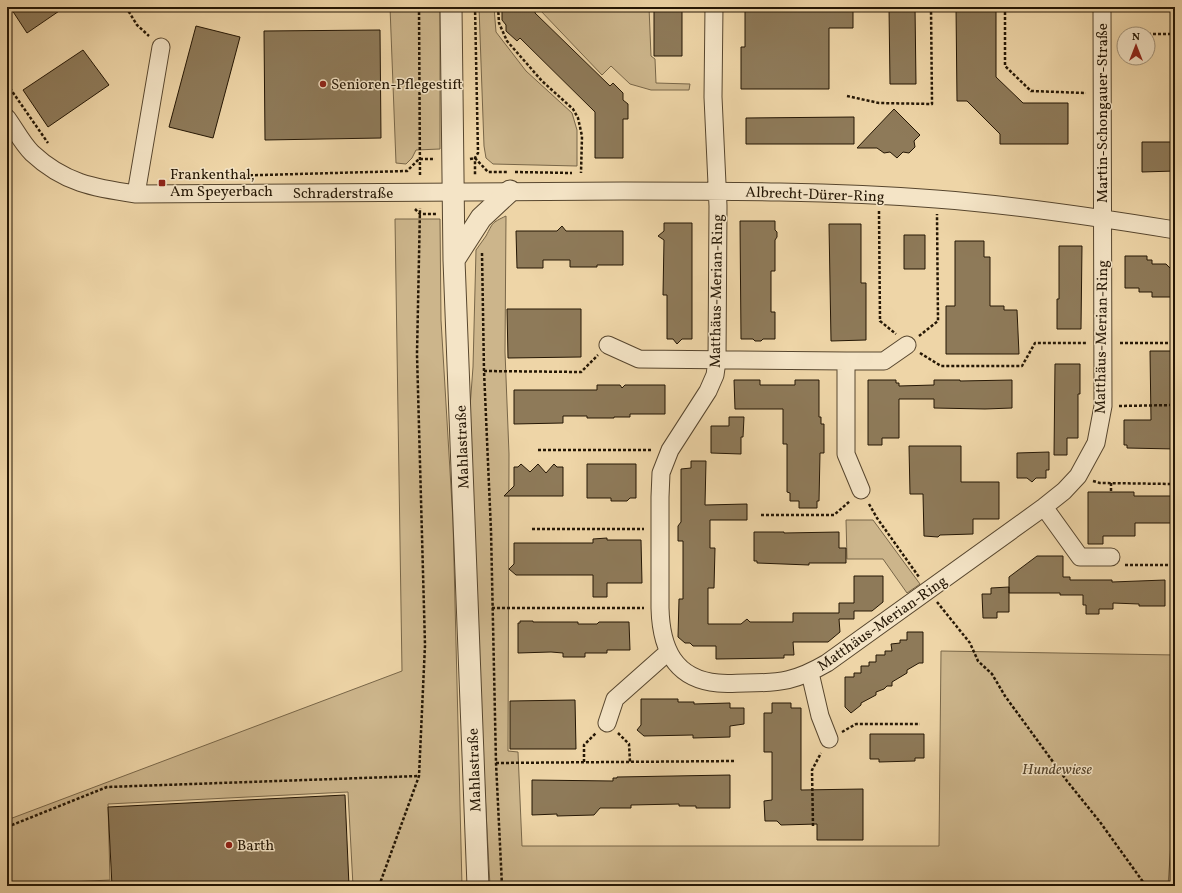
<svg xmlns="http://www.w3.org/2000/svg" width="1182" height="893" font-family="Vollkorn,serif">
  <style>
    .green { fill: #ccb58b; stroke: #786648 }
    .building { fill: #8e7a59; stroke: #251705 }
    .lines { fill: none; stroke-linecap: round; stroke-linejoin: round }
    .minor-casing { stroke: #57462e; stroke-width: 19 }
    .tertiary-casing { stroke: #57462e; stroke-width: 23 }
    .path { stroke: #251705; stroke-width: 2.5; stroke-dasharray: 3 2; stroke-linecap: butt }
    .minor { stroke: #f4e4c6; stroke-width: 17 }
    .tertiary { stroke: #f4e4c6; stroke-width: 21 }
    .poi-dot { fill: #8f2418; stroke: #f4e4c6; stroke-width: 1.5 }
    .labels { text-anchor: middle; stroke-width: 3; stroke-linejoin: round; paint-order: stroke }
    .poi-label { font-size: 15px; fill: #251705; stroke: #f4e4c6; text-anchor: start }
    .street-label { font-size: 15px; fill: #251705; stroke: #f4e4c6 }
    .park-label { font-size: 15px; font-style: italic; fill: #57462d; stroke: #f4e4c6 }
  </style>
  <rect width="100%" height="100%" fill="#eed5a7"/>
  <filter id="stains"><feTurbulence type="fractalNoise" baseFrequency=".005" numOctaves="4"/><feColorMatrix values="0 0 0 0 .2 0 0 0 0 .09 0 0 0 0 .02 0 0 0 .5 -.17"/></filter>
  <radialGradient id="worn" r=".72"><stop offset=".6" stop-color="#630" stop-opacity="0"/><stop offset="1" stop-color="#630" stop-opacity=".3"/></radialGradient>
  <path class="green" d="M 390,7 L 440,7 L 440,149 L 416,150 L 412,158 L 406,164 L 396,163 Z
    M 479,7 L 494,7 L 496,32 L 526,71 L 572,113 L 577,130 L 577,166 L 493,164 L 486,158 L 484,146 Z
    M 539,7 L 649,7 L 651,56 L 655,59 L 656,83 L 690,84 L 689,90 L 651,90 L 630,84 L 611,66 L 602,75 L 539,9 Z
    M 506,216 L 505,352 L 509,454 L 508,751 L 518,752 L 522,846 L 939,846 L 941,651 L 1175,655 L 1175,785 L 1168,886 L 490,886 L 475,606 L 468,434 L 473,367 L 476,250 C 479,245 483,241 486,236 C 493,223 491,223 506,216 Z
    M 395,219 L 440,219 L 441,320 L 453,521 L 462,886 L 353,886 L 348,792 L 108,804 L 110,880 L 7,885 L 7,820 L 402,671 Z
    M 846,520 L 873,520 L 920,584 L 907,593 L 883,559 L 847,559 Z"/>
  <path class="building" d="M 10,7 L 65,7 L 27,33 Z
    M 502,7 L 535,7 L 535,13 L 610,86 L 613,83 L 623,93 L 623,100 L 628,104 L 628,119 L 623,119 L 623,158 L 595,158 L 595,112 L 520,38 L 517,41 L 506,31 L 506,25 L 502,20 Z
    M 654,7 L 682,7 L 682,56 L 654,56 Z
    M 745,7 L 853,7 L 853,28 L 829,28 L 829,89 L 741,89 L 741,47 L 745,47 Z
    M 889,7 L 915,7 L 916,84 L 890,84 Z
    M 956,7 L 995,7 L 996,9 L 996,77 L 1023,103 L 1068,103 L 1068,144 L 1000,144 L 1000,134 L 967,101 L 957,101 Z
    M 196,26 L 240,37 L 213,138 L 169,127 Z
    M 380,30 L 381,138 L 265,140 L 264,31 Z
    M 83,50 L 109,85 L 48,127 L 23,90 Z
    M 894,109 L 920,135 L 914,141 L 915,147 L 909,153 L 903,152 L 897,158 L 890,152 L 884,153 L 877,148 L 857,148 Z
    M 854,117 L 854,144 L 746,144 L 746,118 Z
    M 1142,142 L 1175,142 L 1175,171 L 1142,172 Z
    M 740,221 L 775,221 L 775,230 L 777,232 L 777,237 L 775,240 L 775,271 L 771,271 L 771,312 L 775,312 L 775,339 L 763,339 L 761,341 L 755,341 L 753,339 L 741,339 Z
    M 664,223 L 692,223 L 692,339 L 682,339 L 677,344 L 673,339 L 667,339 L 667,295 L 663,295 L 664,240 L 658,236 L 664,231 Z
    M 829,224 L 861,224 L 861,283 L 866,283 L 866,340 L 831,341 Z
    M 562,226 L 566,231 L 623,231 L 623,265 L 597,265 L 597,267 L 570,267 L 570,260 L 543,260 L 543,268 L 517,268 L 516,231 L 557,231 Z
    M 904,235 L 925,235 L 925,269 L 904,269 Z
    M 955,241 L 984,241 L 984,257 L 990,257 L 990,306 L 1004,306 L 1004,310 L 1017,310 L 1019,354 L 946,354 L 946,306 L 955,306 Z
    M 1059,246 L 1082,246 L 1081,329 L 1057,329 L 1057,299 L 1059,299 Z
    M 1125,256 L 1147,256 L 1147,260 L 1152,260 L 1152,264 L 1166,264 L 1171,269 L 1175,269 L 1175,297 L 1152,297 L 1152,292 L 1139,292 L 1139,288 L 1125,288 Z
    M 507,309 L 581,309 L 581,357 L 508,358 Z
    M 1150,351 L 1175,351 L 1175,449 L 1127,448 L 1127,445 L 1124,445 L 1124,420 L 1151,420 Z
    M 1055,364 L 1080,364 L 1080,394 L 1078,394 L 1078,438 L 1067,438 L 1067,455 L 1054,455 Z
    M 734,380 L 760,380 L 760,385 L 795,385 L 795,380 L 819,380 L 819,417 L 821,417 L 821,424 L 824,424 L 824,453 L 820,453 L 819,501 L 817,501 L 817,508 L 799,508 L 799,501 L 790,501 L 790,493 L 787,492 L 787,444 L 783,444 L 783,409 L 735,409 Z
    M 868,380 L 896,380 L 896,383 L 899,383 L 899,386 L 934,385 L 934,380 L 960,380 L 960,381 L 1012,380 L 1012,408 L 985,409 L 934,408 L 934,399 L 899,399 L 899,438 L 882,438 L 882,445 L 868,445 Z
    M 597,385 L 620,385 L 622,388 L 625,385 L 665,385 L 665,414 L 630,414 L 630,417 L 614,417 L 614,418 L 587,418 L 587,416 L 563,416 L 563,423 L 514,424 L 514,390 L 597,390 Z
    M 729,417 L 744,417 L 743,437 L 741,437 L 741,454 L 711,453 L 711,426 L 729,426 Z
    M 909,446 L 961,446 L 961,482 L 999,482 L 999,519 L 973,519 L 973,534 L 940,535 L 938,537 L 924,536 L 923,494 L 910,494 Z
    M 1049,452 L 1049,470 L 1046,470 L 1046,478 L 1036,478 L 1032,482 L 1027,478 L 1017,478 L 1017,453 Z
    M 691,461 L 706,461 L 705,505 L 747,504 L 747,520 L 710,520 L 710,548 L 715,548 L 714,588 L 708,588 L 708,624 L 741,624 L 747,619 L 750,622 L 793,622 L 793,613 L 839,613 L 839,603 L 854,603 L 854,576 L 883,576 L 883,602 L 872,611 L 854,611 L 854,619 L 839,619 L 840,632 L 828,642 L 793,642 L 794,655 L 784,655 L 784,658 L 716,659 L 716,646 L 693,646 L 690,643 L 685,643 L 678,637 L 679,599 L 683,599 L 683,541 L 678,541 L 678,526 L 681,522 L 681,469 L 691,468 Z
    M 521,464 L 530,472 L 538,464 L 546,473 L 554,464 L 557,467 L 563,467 L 563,496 L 504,496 L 514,486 L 514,467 L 518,467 Z
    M 587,464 L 636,464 L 636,498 L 630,498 L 627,501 L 611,501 L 611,498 L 587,498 Z
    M 1088,492 L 1134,492 L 1134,496 L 1175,496 L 1175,523 L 1135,523 L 1135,536 L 1103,536 L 1103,544 L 1088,544 Z
    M 754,532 L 784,532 L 784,533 L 839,532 L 839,548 L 846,548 L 846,563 L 809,563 L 809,565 L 757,563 L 757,561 L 754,561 Z
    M 607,538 L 607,540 L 641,540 L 642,583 L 607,583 L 607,597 L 593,597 L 593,575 L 516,575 L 509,569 L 514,564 L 514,543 L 593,543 L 593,539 Z
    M 1037,556 L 1063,556 L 1063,577 L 1070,577 L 1070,580 L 1112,580 L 1112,582 L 1165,580 L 1165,606 L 1139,606 L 1139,604 L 1113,603 L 1113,609 L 1099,609 L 1099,614 L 1086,614 L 1086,605 L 1083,605 L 1083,595 L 1060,595 L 1060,593 L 1009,593 L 1009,577 Z
    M 1009,587 L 1009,612 L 997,612 L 997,618 L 983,618 L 982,594 L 991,594 L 991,588 Z
    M 520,621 L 533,621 L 533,622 L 578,622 L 578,624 L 597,624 L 599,622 L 629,622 L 630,650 L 607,650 L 607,653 L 585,653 L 585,657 L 563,657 L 563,653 L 551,652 L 518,653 L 518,623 L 520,623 Z
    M 907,632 L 923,632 L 923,663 L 919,663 L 907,670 L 907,673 L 892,682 L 892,686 L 887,686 L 884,689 L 876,692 L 876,695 L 861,703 L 861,705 L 851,713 L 845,707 L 845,677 L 854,677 L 854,673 L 861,673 L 861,666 L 869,666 L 869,662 L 876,662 L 876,655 L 885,655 L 885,651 L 892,651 L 891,644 L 900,643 L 900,640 L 907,640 Z
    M 641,699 L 678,699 L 678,702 L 694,702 L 694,704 L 730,703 L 730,708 L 744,708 L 744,724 L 730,726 L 730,737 L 693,738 L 693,735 L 644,736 L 637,730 L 641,725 Z
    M 575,700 L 576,749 L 510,749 L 510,701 Z
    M 772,703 L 791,703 L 791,708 L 801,708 L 801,790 L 863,789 L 863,840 L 817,840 L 817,824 L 781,825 L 777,821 L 765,821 L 764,801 L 772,800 L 772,752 L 764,752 L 764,713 L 772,713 Z
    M 870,734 L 924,734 L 924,758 L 915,758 L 915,761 L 879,762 L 879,759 L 870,759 Z
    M 730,775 L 730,808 L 696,808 L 696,806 L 679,806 L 679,804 L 631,805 L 631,808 L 600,808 L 594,815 L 557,816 L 557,814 L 532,815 L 532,780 L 613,781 L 613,778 L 617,778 L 617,777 Z
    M 345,795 L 349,886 L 112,886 L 108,807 Z"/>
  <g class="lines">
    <g class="minor-casing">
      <path id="minor" d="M 714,7 L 713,97 L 718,206 L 717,361 L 715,375 L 708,391 L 670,450 L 661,473 L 660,497 L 660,608 C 661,648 674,679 718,683 C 727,684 737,683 746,683 C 781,683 796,681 827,663 L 1044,507 L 1064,491 L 1078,476 L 1096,443 L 1103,406 L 1102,7
        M 7,118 C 15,129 22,143 32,153 C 64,183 94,188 136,194 C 298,194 460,191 623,191 C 727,191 832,191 936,199 C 1016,205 1096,217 1175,230
        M 136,194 L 161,47
        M 608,345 L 639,359 L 846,361 L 884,361 L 907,345
        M 846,361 L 846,454 L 861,490
        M 1044,507 L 1080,557 L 1111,557
        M 810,673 L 820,716 L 829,739
        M 607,723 L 615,699 L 668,652"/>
    </g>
    <g class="tertiary-casing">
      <path id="tertiary" d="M 451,7 L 454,260 L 478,886
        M 454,260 L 481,218 L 510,191"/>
    </g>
    <path class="path" d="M 126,7 L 137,25 L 149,36
      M 419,7 L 420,177
      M 475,7 L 478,153 L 475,158 L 475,176
      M 498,7 L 499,23 L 507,41 L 542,81 L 573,109 L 578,118 L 582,136 L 581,173
      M 1005,7 L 1005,66 L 1031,91 L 1086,93
      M 1148,34 L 1175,34
      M 7,84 L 48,143
      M 847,96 L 879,103 L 932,104 L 931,7
      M 470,159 L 475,158 L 488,172 L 508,172
      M 515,172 L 572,173
      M 225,176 L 407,171 L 419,159 L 435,159
      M 415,209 L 420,214 L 436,214
      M 879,211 L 880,321 L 896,334
      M 482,253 L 484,371 L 491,531 L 496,763 L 502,886
      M 919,336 L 938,321 L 937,214
      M 1120,343 L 1175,343
      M 920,353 L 941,366 L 1022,366 L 1035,343 L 1087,343
      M 484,371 L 581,372 L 598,355
      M 1119,406 L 1175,405
      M 538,450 L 653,450
      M 1093,481 L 1100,483 L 1175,484
      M 1111,483 L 1111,493
      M 869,504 L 877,518 L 919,577
      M 761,515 L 834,515 L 850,501
      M 532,529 L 644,529
      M 1125,565 L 1175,565
      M 937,602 L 970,643 L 978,661 L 992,674 L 1005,696 L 1067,781 L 1100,822 L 1146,886
      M 492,608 L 644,608
      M 842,732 L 856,724 L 920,724
      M 618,733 L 629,744 L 630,762
      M 584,762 L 584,745 L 596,733
      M 496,763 L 734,761
      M 813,826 L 812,770 L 821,753
      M 7,827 L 107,787 L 419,776
      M 379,886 L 419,776 L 425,645 L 417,354 L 420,208"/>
    <use href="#minor" class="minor"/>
    <use href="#tertiary" class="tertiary"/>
  </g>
  <g class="poi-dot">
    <circle cx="323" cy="84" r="4"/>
    <rect x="158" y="179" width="8" height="8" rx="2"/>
    <circle cx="229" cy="845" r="4"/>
  </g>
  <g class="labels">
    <g class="poi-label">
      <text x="331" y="89">Senioren-Pflegestift</text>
      <text x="170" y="179">Frankenthal,<tspan x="170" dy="17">Am Speyerbach</tspan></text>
      <text x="237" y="850">Barth</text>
    </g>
    <g class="street-label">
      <text transform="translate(1102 113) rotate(-90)" y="5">Martin-Schongauer-Straße</text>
      <text x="343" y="198">Schraderstraße</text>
      <text transform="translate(815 194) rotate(2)" y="5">Albrecht-Dürer-Ring</text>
      <text transform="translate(716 291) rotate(-89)" y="5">Matthäus-Merian-Ring</text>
      <text transform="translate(1101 337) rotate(-89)" y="5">Matthäus-Merian-Ring</text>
      <text transform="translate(462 447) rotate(-92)" y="5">Mahlastraße</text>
      <text transform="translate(882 623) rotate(-35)" y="5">Matthäus-Merian-Ring</text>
      <text transform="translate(474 770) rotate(-92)" y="5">Mahlastraße</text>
    </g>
    <g class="park-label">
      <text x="1057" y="774">Hundewiese</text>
    </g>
  </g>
  <rect width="1182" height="893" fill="none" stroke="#eed5a7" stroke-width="24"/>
  <rect x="8" y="8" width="1166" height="877" fill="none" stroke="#251705" stroke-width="2"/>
  <rect x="12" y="12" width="1158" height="869" fill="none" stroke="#251705"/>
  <g transform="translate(1136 46)"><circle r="19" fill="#f4e4c6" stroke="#a19279"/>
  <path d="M0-3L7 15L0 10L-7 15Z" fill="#8f2418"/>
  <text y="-6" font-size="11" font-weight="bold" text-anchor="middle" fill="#251705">N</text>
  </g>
  <rect width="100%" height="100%" filter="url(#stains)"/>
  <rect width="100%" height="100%" fill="url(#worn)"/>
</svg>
